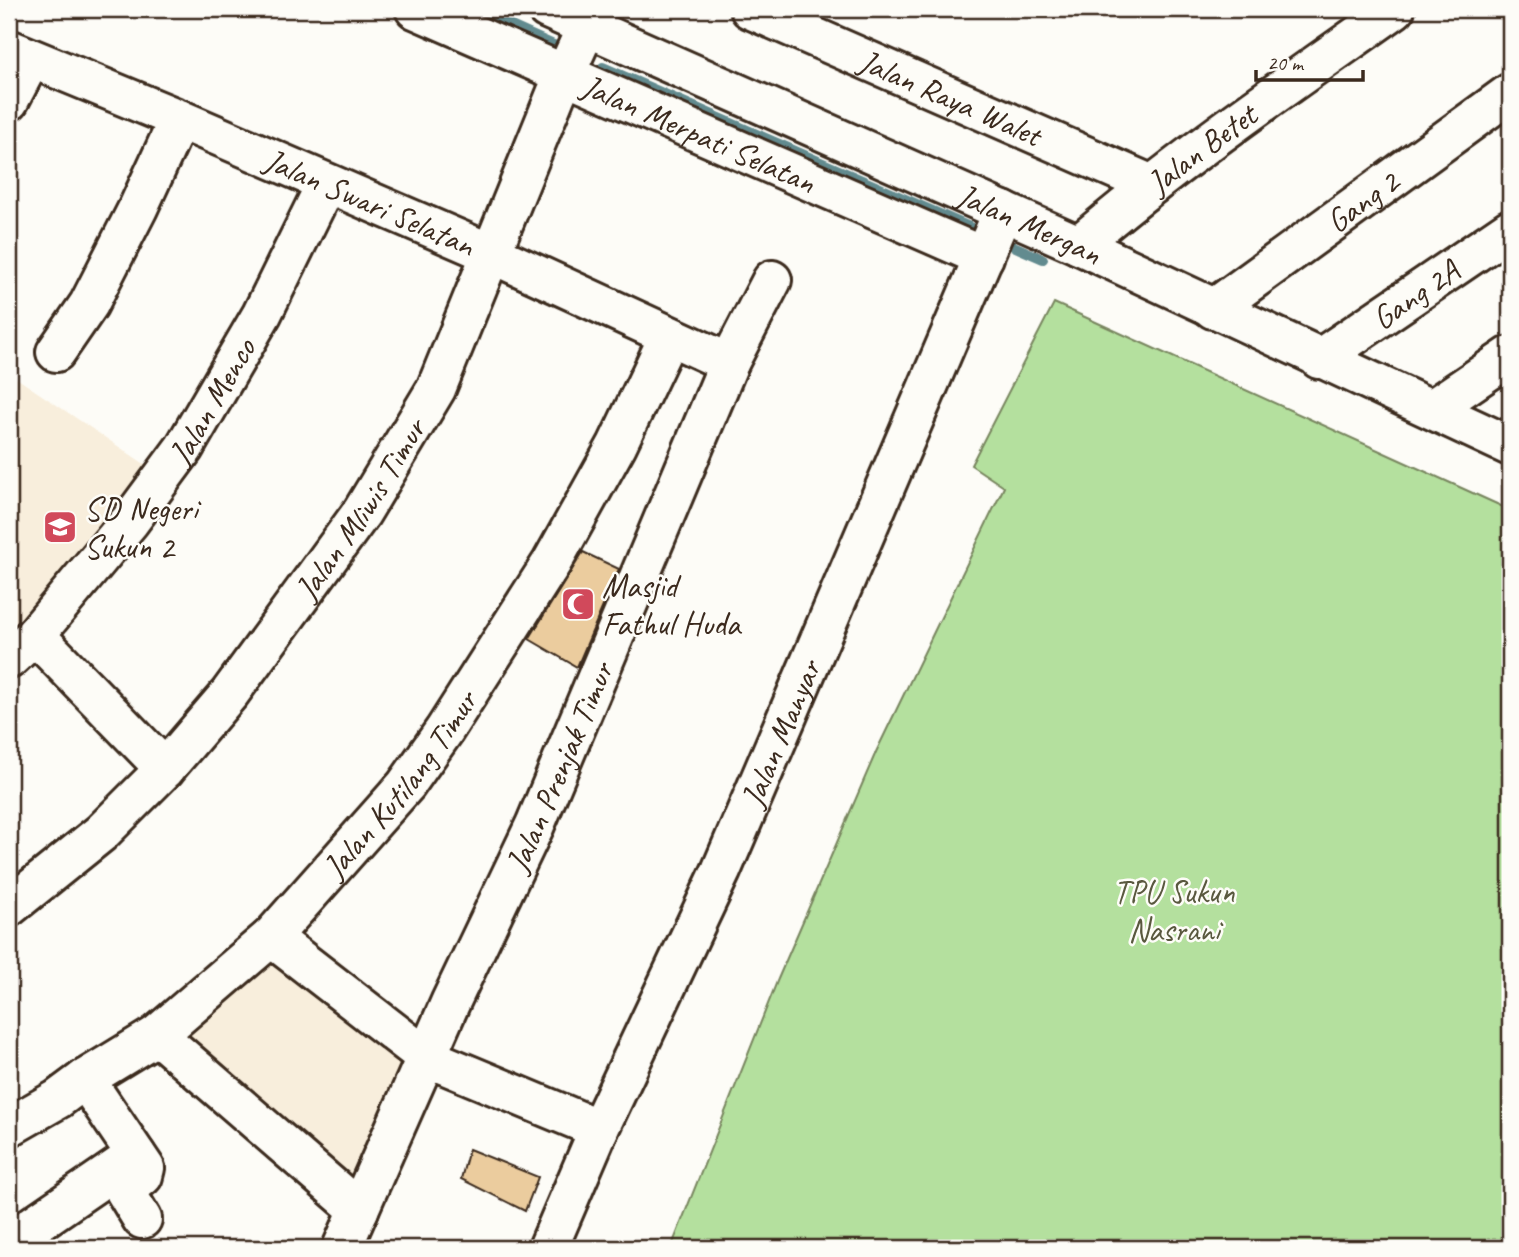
<svg xmlns="http://www.w3.org/2000/svg" width="1519" height="1257" font-family="Caveat,sans-serif">
  <style>
    .built { fill: #f8eedc }
    .green { fill: #b4e09e; stroke: #78855e; stroke-width: 2 }
    .lines { fill: none; stroke-linecap: round; stroke-linejoin: round }
    .stream { stroke: #628b8f; stroke-width: 10 }
    .building { fill: #ebcc9e; stroke: #3b2a1e; stroke-width: 2 }
    .minor-casing { stroke: #3b2a1e; stroke-width: 44 }
    .tertiary-casing { stroke: #3b2a1e; stroke-width: 44 }
    .minor { stroke: #fdfcf7; stroke-width: 38 }
    .tertiary { stroke: #fdfcf7; stroke-width: 38 }
    .labels { text-anchor: middle; stroke-width: 5; stroke-linejoin: round; paint-order: stroke }
    .street-label { font-size: 33px; fill: #3b2a1e; stroke: #fdfcf7 }
    .poi-label { font-size: 33px; fill: #3b2a1e; stroke: #fdfcf7; text-anchor: start }
    .park-label { font-size: 33px; fill: #59583e; stroke: #fdfcf7 }
  </style>
  <rect width="100%" height="100%" fill="#fdfcf7"/>
  <filter id="ink" filterUnits="userSpaceOnUse"><feTurbulence type="fractalNoise" baseFrequency=".0143" numOctaves="2"/><feDisplacementMap in="SourceGraphic" scale="14" xChannelSelector="R" yChannelSelector="G"/><feConvolveMatrix kernelMatrix="1 2 1 2 8 2 1 2 1" color-interpolation-filters="sRGB"/></filter>
  <g filter="url(#ink)">
    <path class="built" d="M 9,373 L 155,471 L 9,644 Z
      M 268,954 L 406,1067 L 351,1178 L 184,1040 Z"/>
    <path class="green" d="M 1054,303 L 1510,510 L 1510,1248 L 671,1248 L 778,979 L 876,752 L 1004,487 L 971,465 Z"/>
    <g class="lines">
      <path class="stream" d="M 473,9 L 556,46
        M 603,67 L 1043,259"/>
    </g>
    <path class="building" d="M 583,552 L 619,569 L 577,667 L 529,639 Z
      M 469,1149 L 538,1177 L 525,1211 L 461,1179 Z"/>
    <g class="lines">
      <g class="minor-casing">
        <g id="minor">
          <path id="s1" d="M 415,9 L 984,257"/>
          <path id="s2" d="M 750,9 L 1152,185"/>
          <path id="s3" d="M 9,49 L 179,119 L 492,254 L 729,363"/>
          <path d="M 9,101 L 31,59"/>
          <path id="s4" d="M 1079,245 C 1179,159 1288,85 1395,9"/>
          <path id="s5" d="M 1213,309 L 1510,93"/>
          <path d="M 56,352 L 89,304 L 138,208 L 179,119"/>
          <path id="s6" d="M 1319,359 L 1510,229"/>
          <path d="M 1432,409 L 1510,356"/>
          <path d="M 35,635 L 165,769"/>
          <path id="s7" d="M 9,659 L 35,635 L 130,521 L 184,448 L 262,314 L 326,184"/>
          <path id="s8" d="M 9,907 L 101,833 L 165,769 L 230,693 L 362,512 L 436,389 L 556,94 L 587,26"/>
          <path d="M 271,937 L 426,1057 L 599,1129"/>
          <path d="M 157,1035 L 359,1210"/>
          <path d="M 85,1079 L 145,1168 L 143,1176 L 125,1191 L 142,1219"/>
          <path id="s9" d="M 9,1127 L 58,1099 L 85,1079 L 157,1035 L 271,937 L 406,785 L 444,731 L 552,562 L 617,445 L 669,336"/>
          <path d="M 9,1242 L 136,1155"/>
          <path id="s10" d="M 342,1248 L 451,1001 L 535,825 L 729,363 L 772,280"/>
          <path id="s11" d="M 548,1248 L 599,1129 L 721,871 L 1003,211"/>
        </g>
      </g>
      <g class="tertiary-casing">
        <g id="tertiary">
          <path id="s12" d="M 547,9 L 1079,245 L 1510,446"/>
        </g>
      </g>
      <use href="#minor" class="minor"/>
      <use href="#tertiary" class="tertiary"/>
    </g>
  </g>
  <defs>
    <g id="school-square" transform="scale(1.75)"><rect x="-9" y="-9" width="18" height="18" rx="4" fill="#d1495b" stroke="#fdfcf7"/><path d="M0-5L7-2L0 1L-7-2ZM-4 1L0 2.5L4 1V4Q0 6-4 4Z" fill="#fff"/></g>
    <g id="mosque-square" transform="scale(1.75)"><rect x="-9" y="-9" width="18" height="18" rx="4" fill="#d1495b" stroke="#fdfcf7"/><path d="M3.5-4.9A6 6 0 1 0 3.5 4.9A5 5 0 1 1 3.5-4.9Z" fill="#fff"/></g>
  </defs>
  <g fill-rule="evenodd">
    <use href="#school-square" x="60" y="527"/>
    <use href="#mosque-square" x="578" y="604"/>
  </g>
  <g class="labels">
    <g class="street-label">
      <text dy="12" stroke="none"><textPath href="#s2" startOffset="219">Jalan Raya Walet</textPath></text>
      <text dy="12" stroke="none"><textPath href="#s1" startOffset="310">Jalan Merpati Selatan</textPath></text>
      <text dy="12" stroke="none"><textPath href="#s4" startOffset="156">Jalan Betet</textPath></text>
      <text dy="12" stroke="none"><textPath href="#s5" startOffset="184">Gang 2</textPath></text>
      <text dy="12" stroke="none"><textPath href="#s3" startOffset="392">Jalan Swari Selatan</textPath></text>
      <text dy="12" stroke="none"><textPath href="#s12" startOffset="528">Jalan Mergan</textPath></text>
      <text dy="12" stroke="none"><textPath href="#s6" startOffset="116">Gang 2A</textPath></text>
      <text dy="12" stroke="none"><textPath href="#s7" startOffset="329">Jalan Menco</textPath></text>
      <text dy="12" stroke="none"><textPath href="#s8" startOffset="534">Jalan Mliwis Timur</textPath></text>
      <text dy="12" stroke="none"><textPath href="#s11" startOffset="565">Jalan Manyar</textPath></text>
      <text dy="12" stroke="none"><textPath href="#s10" startOffset="528">Jalan Prenjak Timur</textPath></text>
      <text dy="12" stroke="none"><textPath href="#s9" startOffset="525">Jalan Kutilang Timur</textPath></text>
    </g>
    <g class="poi-label">
      <text x="84" y="520">SD Negeri<tspan x="84" dy="38">Sukun 2</tspan></text>
      <text x="602" y="597">Masjid<tspan x="602" dy="38">Fathul Huda</tspan></text>
    </g>
    <g class="park-label">
      <text x="1174" y="903">TPU Sukun<tspan x="1174" dy="38">Nasrani</tspan></text>
    </g>
  </g>
  <rect width="1519" height="1257" fill="none" stroke="#fdfcf7" stroke-width="35"/>
  <rect x="18" y="18" width="1484" height="1222" fill="none" stroke="#3b2a1e" stroke-width="2.5" filter="url(#ink)"/>
  <path d="M1256 70v10h107v-10" fill="none" stroke="#3b2a1e" stroke-width="3.5"/>
  <text x="1267" y="70" font-size="21" fill="#3b2a1e" stroke="#fdfcf7" stroke-width="5" paint-order="stroke">20 m</text>
</svg>
